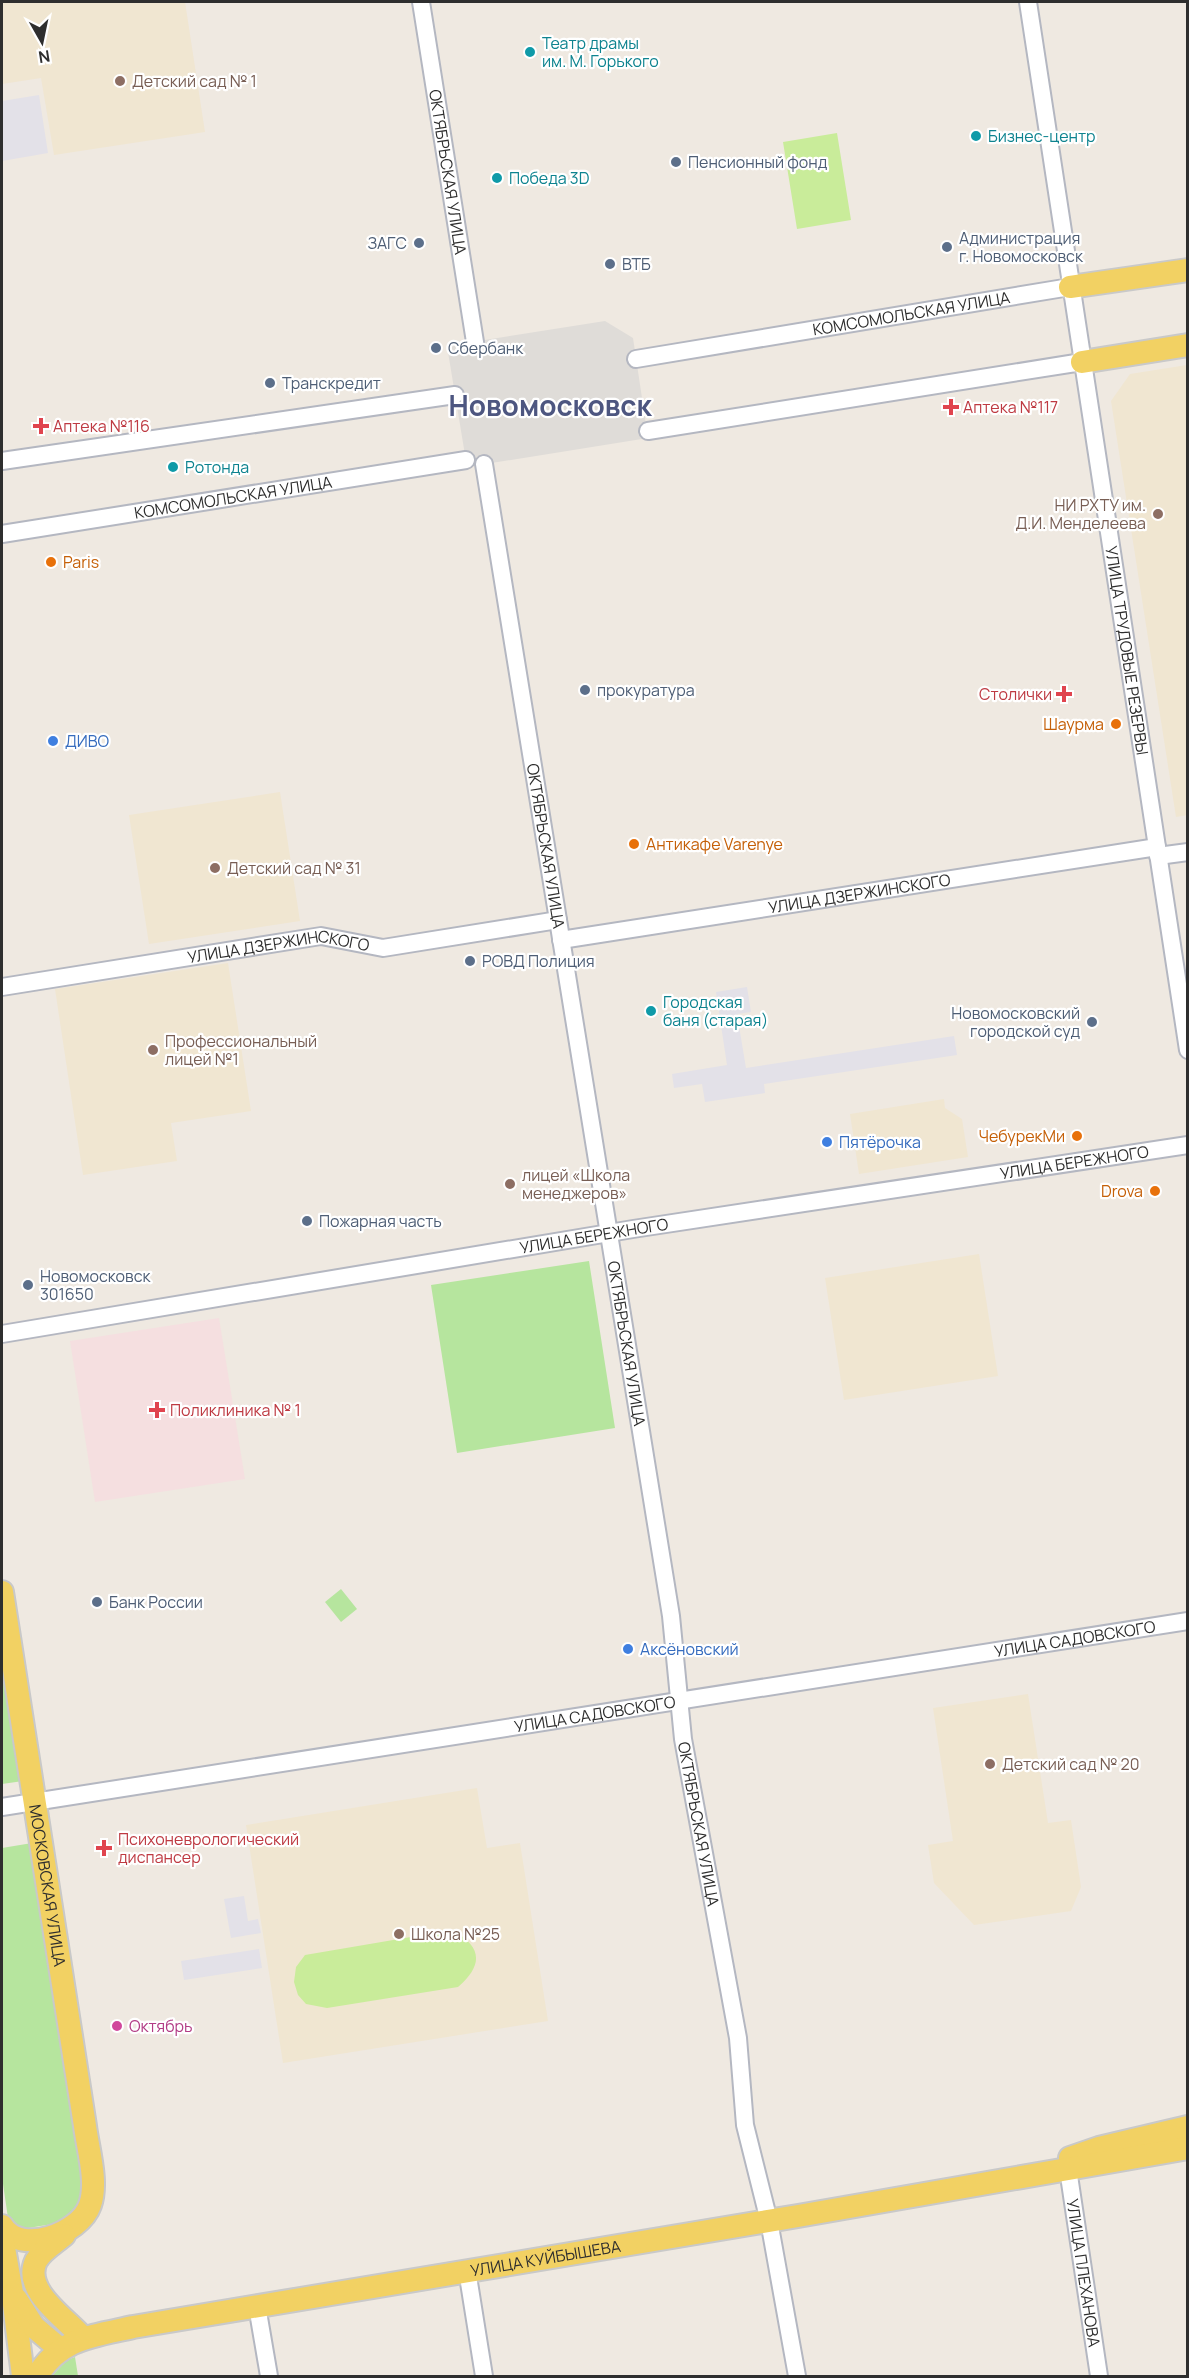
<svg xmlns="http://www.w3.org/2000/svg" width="1189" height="2378" font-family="Manrope,sans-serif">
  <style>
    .industrial { fill: #e3e1e8 }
    .education { fill: #f0e6d1 }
    .medical { fill: #f5dfe0 }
    .green { fill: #b6e59e }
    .pitch { fill: #c9ec9a }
    .plaza { fill: #dfdcd8 }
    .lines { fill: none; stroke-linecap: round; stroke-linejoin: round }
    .minor-casing { stroke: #b4b7c1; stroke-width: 20 }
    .major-casing { stroke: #c9c9c9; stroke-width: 26 }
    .minor { stroke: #fff; stroke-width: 16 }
    .major { stroke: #f2d163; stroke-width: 22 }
    .culture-dot { fill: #0f9aa8; stroke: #fff; stroke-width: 2 }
    .education-dot { fill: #8d6e63; stroke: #fff; stroke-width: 2 }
    .service-dot { fill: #5c6f8a; stroke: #fff; stroke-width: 2 }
    .health-dot { fill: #e0444e; stroke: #fff; stroke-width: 2 }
    .food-dot { fill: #e8710a; stroke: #fff; stroke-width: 2 }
    .shop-dot { fill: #3f7fe0; stroke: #fff; stroke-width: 2 }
    .hotel-dot { fill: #d1479c; stroke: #fff; stroke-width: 2 }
    .labels { text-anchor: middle; stroke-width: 4.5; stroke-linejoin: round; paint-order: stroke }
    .culture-label { font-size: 16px; fill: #0d838f; stroke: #fff; text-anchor: start }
    .education-label { font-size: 16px; fill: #785e54; stroke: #fff; text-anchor: start }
    .service-label { font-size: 16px; fill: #4e5e75; stroke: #fff; text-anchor: start }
    .street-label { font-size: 16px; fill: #2e2e2e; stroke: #fff }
    .health-label { font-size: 16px; fill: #be3a42; stroke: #fff; text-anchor: start }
    .food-label { font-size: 16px; fill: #c56008; stroke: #fff; text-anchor: end }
    .shop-label { font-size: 16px; fill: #366cbe; stroke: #fff; text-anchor: start }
    .hotel-label { font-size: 16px; fill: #b23c85; stroke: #fff; text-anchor: start }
    .town-label { font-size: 28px; font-weight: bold; fill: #4d5680; stroke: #fff }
  </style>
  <rect width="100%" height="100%" fill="#efe9e1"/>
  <path class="industrial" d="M 39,95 L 48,153 L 2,161 L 2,101 Z
    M 747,987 L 751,1012 L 737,1014 L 746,1068 L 954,1036 L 957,1055 L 764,1084 L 765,1093 L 705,1102 L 702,1084 L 674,1088 L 672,1074 L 727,1065 L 716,992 Z
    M 244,1896 L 248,1921 L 258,1919 L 261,1933 L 231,1938 L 224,1899 Z
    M 259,1949 L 262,1968 L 184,1980 L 181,1961 Z"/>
  <path class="education" d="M 2,2 L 185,2 L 205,132 L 54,155 L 41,78 L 2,84 Z
    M 1187,365 L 1188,815 L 1176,817 L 1111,401 L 1130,374 Z
    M 280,792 L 300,921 L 149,944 L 129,815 Z
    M 228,963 L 251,1111 L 171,1123 L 177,1161 L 83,1175 L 55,989 Z
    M 944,1099 L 945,1108 L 962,1119 L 968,1157 L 859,1174 L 850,1114 Z
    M 979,1254 L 998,1376 L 844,1400 L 825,1278 Z
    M 1028,1694 L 1048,1823 L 1071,1820 L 1081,1887 L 1071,1911 L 974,1925 L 934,1883 L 928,1845 L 953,1841 L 933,1708 Z
    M 477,1788 L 487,1848 L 520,1843 L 548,2021 L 283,2063 L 246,1825 Z"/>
  <path class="medical" d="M 219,1318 L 245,1479 L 95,1502 L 70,1341 Z"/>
  <path class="green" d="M 589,1261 L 615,1428 L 457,1453 L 431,1285 Z
    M 341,1589 L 357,1609 L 341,1622 L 325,1602 Z
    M 2,1649 L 23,1781 L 2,1784 Z
    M 32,1843 L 86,2194 L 71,2221 L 16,2230 L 8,2218 L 2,2177 L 2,1848 Z
    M 75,2357 L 78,2376 L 52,2376 L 67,2360 Z"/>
  <path class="pitch" d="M 837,133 L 851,220 L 797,229 L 783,142 Z
    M 452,1930 C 483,1947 483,1965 458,1987 L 327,2008 L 306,2004 L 298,1995 L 294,1982 L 296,1967 L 305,1955 Z"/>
  <path class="plaza" d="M 605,321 L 633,338 L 648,438 L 467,467 L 447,346 Z"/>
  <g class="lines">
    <g class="minor-casing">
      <g id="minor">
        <path id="s1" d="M 421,2 L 475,342"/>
        <path id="s2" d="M 1028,2 L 1188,1050"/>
        <path id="s3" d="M 636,359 L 1070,287"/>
        <path d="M 648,431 L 1082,362"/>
        <path d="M 2,461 L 455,395"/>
        <path id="s4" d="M 484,464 L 671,1616 L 683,1739 L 738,2038 L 745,2125 L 769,2221 L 797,2376"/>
        <path id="s5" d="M 2,534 L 466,460"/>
        <path d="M 1158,856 L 1188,852"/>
        <path id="s6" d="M 561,940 L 1157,847"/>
        <path id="s7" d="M 2,987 L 321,936 L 383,948 L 558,920"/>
        <path id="s8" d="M 2,1334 L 633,1229 L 1188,1145"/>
        <path id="s9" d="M 2,1807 L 1188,1621"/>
        <path id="s10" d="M 1068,2169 L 1099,2376"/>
        <path d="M 467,2270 L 484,2376"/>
        <path d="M 257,2306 L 269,2376"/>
      </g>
    </g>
    <g class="major-casing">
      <g id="major">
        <path d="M 1070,287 L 1188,270"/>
        <path d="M 1082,362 L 1188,345"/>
        <path id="s11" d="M 2,1592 L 85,2126 C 88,2150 98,2182 90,2205 C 80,2234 20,2256 2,2226"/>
        <path d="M 1070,2158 L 1099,2148 L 1188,2127"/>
        <path d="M 64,2235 C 55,2243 42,2250 36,2261 C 22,2291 67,2319 83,2338"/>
        <path d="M 2,2237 L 14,2304 L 23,2376"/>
        <path d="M 16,2299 L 34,2327 L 60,2349"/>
        <path id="s12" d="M 37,2376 C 60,2338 93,2336 133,2327 L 798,2216 L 1188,2148"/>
      </g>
    </g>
    <use href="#minor" class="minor"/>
    <use href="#major" class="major"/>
  </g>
  <g class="culture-dot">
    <circle cx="530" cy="52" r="6"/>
    <circle cx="976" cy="136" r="6"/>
    <circle cx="497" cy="178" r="6"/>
    <circle cx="173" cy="467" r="6"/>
    <circle cx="651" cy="1011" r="6"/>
  </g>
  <g class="education-dot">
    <circle cx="120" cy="81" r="6"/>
    <circle cx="1158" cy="514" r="6"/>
    <circle cx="215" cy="868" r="6"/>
    <circle cx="153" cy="1050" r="6"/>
    <circle cx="510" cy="1184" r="6"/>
    <circle cx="990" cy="1764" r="6"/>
    <circle cx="399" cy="1934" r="6"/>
  </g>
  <g class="service-dot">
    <circle cx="676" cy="162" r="6"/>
    <circle cx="419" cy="243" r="6"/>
    <circle cx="947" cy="247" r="6"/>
    <circle cx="610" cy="264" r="6"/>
    <circle cx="436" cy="348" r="6"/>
    <circle cx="270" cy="383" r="6"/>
    <circle cx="585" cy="690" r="6"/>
    <circle cx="470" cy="961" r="6"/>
    <circle cx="1092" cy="1022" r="6"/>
    <circle cx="307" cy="1221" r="6"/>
    <circle cx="28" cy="1285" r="6"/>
    <circle cx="97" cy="1602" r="6"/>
  </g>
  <g class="health-dot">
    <path d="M948 398h6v6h6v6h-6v6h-6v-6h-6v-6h6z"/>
    <path d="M38 417h6v6h6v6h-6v6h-6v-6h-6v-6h6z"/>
    <path d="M1061 685h6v6h6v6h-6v6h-6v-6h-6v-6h6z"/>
    <path d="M154 1401h6v6h6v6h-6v6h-6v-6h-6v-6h6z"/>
    <path d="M101 1839h6v6h6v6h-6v6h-6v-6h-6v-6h6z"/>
  </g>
  <g class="food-dot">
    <circle cx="51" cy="562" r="6"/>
    <circle cx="1116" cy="724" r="6"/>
    <circle cx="634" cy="844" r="6"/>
    <circle cx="1077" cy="1136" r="6"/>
    <circle cx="1155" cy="1191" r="6"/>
  </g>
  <g class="shop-dot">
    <circle cx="53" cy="741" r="6"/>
    <circle cx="827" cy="1142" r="6"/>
    <circle cx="628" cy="1649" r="6"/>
  </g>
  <circle class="hotel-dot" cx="117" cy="2026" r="6"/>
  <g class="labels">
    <g class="culture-label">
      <text x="542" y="49">Театр драмы<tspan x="542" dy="18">им. М. Горького</tspan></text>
      <text x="988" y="142">Бизнес-центр</text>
      <text x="509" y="184">Победа 3D</text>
      <text x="185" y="473">Ротонда</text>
      <text x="663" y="1008">Городская<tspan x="663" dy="18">баня (старая)</tspan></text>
    </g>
    <g class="education-label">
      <text x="132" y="87">Детский сад № 1</text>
      <text x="1146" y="511" text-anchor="end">НИ РХТУ им.<tspan x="1146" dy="18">Д.И. Менделеева</tspan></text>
      <text x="227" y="874">Детский сад № 31</text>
      <text x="165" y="1047">Профессиональный<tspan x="165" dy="18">лицей №1</tspan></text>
      <text x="522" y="1181">лицей «Школа<tspan x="522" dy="18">менеджеров»</tspan></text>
      <text x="1002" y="1770">Детский сад № 20</text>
      <text x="411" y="1940">Школа №25</text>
    </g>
    <g class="service-label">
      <text x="688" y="168">Пенсионный фонд</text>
      <text x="959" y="244">Администрация<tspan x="959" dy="18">г. Новомосковск</tspan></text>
      <text x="407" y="249" text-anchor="end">ЗАГС</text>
      <text x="622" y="270">ВТБ</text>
      <text x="448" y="354">Сбербанк</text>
      <text x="282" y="389">Транскредит</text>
      <text x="597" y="696">прокуратура</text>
      <text x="482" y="967">РОВД Полиция</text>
      <text x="1080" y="1019" text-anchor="end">Новомосковский<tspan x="1080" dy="18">городской суд</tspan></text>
      <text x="319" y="1227">Пожарная часть</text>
      <text x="40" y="1282">Новомосковск<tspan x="40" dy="18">301650</tspan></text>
      <text x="109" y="1608">Банк России</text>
    </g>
    <g class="street-label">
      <text dy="6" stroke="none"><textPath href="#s1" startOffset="172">ОКТЯБРЬСКАЯ УЛИЦА</textPath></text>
      <text dy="6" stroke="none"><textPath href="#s3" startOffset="279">КОМСОМОЛЬСКАЯ УЛИЦА</textPath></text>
      <text dy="6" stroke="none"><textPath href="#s5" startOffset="234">КОМСОМОЛЬСКАЯ УЛИЦА</textPath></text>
      <text dy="6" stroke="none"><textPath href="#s2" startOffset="656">УЛИЦА ТРУДОВЫЕ РЕЗЕРВЫ</textPath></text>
      <text dy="6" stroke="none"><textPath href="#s4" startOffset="387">ОКТЯБРЬСКАЯ УЛИЦА</textPath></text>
      <text dy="6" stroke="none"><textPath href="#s6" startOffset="302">УЛИЦА ДЗЕРЖИНСКОГО</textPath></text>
      <text dy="6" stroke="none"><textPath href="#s7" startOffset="280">УЛИЦА ДЗЕРЖИНСКОГО</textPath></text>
      <text dy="6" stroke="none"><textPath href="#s8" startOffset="1086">УЛИЦА БЕРЕЖНОГО</textPath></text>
      <text dy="6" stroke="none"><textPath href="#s8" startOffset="600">УЛИЦА БЕРЕЖНОГО</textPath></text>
      <text dy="6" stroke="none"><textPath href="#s4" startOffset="891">ОКТЯБРЬСКАЯ УЛИЦА</textPath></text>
      <text dy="6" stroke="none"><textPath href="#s9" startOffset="1086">УЛИЦА САДОВСКОГО</textPath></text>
      <text dy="6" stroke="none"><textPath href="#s9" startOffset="600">УЛИЦА САДОВСКОГО</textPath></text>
      <text dy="6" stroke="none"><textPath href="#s4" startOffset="1377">ОКТЯБРЬСКАЯ УЛИЦА</textPath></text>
      <text dy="6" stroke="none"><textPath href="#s11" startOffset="297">МОСКОВСКАЯ УЛИЦА</textPath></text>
      <text dy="6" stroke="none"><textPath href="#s12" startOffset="530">УЛИЦА КУЙБЫШЕВА</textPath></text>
      <text dy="6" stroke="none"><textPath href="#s10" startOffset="105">УЛИЦА ПЛЕХАНОВА</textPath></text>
    </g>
    <g class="health-label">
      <text x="963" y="413">Аптека №117</text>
      <text x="53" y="432">Аптека №116</text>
      <text x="1052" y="700" text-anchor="end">Столички</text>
      <text x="170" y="1416">Поликлиника № 1</text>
      <text x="118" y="1845">Психоневрологический<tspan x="118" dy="18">диспансер</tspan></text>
    </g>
    <g class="food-label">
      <text x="63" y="568" text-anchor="start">Paris</text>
      <text x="1104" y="730">Шаурма</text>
      <text x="646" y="850" text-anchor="start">Антикафе Varenye</text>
      <text x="1065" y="1142">ЧебурекМи</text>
      <text x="1143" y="1197">Drova</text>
    </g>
    <g class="shop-label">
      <text x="65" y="747">ДИВО</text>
      <text x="839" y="1148">Пятёрочка</text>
      <text x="640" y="1655">Аксёновский</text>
    </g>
    <g class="hotel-label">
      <text x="129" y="2032">Октябрь</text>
    </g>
    <g class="town-label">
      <text x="550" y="416">Новомосковск</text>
    </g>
  </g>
  <rect width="1189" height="2378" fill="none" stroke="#2e2e2e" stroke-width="6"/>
  <g transform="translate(42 42) rotate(171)" stroke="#ffffff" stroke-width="4.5" paint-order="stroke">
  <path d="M0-4.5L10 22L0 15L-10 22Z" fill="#2e2e2e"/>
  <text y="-9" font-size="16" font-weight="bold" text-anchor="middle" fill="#2e2e2e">N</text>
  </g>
</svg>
